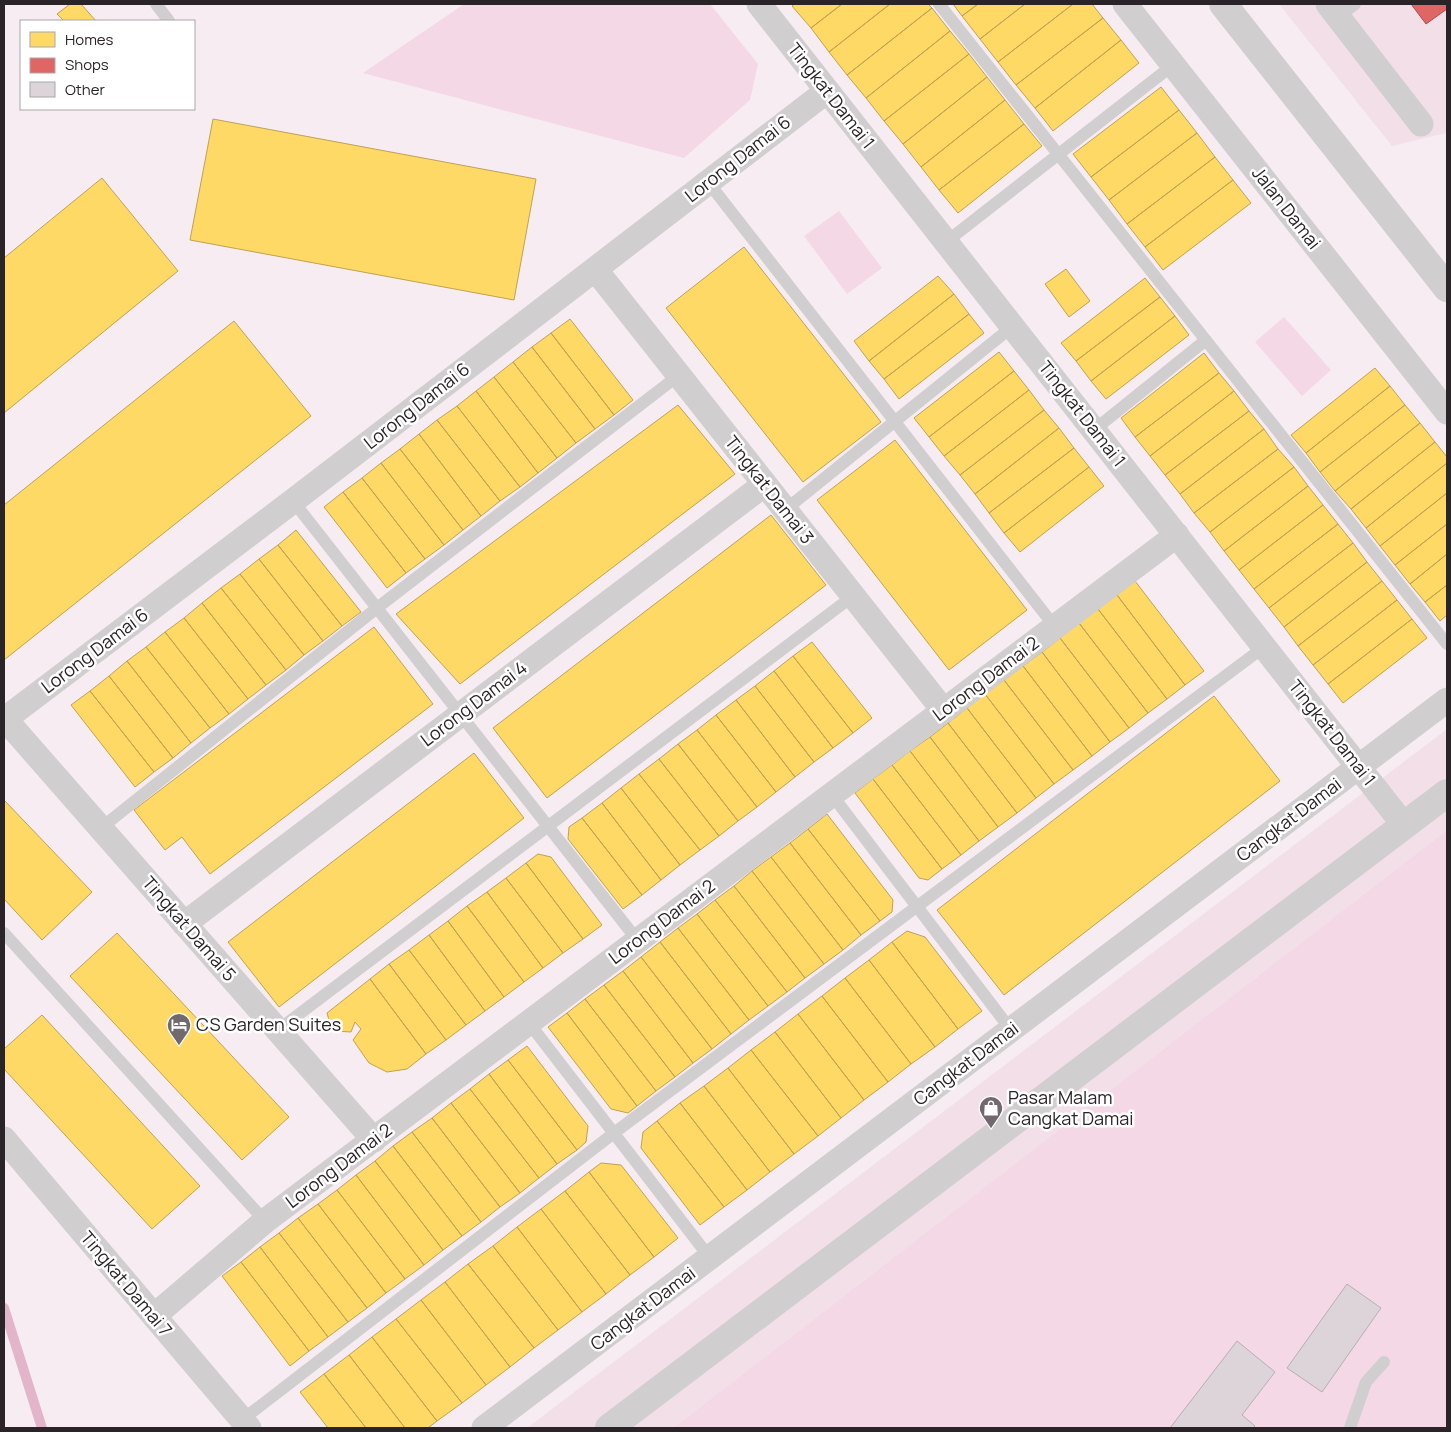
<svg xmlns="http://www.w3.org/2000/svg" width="1451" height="1432" font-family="Manrope,sans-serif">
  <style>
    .built { fill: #f2dfe8 }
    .green { fill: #f4d8e6 }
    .homes { fill: #ffd966; stroke: #bfa253 }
    .shops { fill: #e06666; stroke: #a95253 }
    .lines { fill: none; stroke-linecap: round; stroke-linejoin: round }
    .stream { stroke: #e2b5cb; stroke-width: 10 }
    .building { fill: #dcd4d8; stroke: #b7aeb2 }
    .lane { stroke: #d1ced0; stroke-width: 12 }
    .street { stroke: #d1ced0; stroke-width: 25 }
    .secondary { stroke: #d1ced0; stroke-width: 28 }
    .labels { text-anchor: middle; stroke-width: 5; stroke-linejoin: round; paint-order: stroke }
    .street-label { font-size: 18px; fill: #2a2327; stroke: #fff }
    .poi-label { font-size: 18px; fill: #2a2327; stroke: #fff; text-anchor: start }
  </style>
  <rect width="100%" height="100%" fill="#f7ecf1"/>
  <path class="built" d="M 1279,4 L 1447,4 L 1447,125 L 1446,133 L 1392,146 Z
    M 1447,729 L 1447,830 L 673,1428 L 527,1428 Z"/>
  <path class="green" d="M 464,4 L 710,4 L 758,64 L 750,100 L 684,158 L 363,73 Z
    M 839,211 L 882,268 L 847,294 L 804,236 Z
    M 1284,317 L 1331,370 L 1302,396 L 1255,342 Z
    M 1447,830 L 1447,1428 L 673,1428 Z"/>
  <path class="homes" d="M 70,4 L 81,4 L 96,21 L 64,21 L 57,14 Z
    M 795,4 L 842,4 L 811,28 L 792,6 Z
    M 842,4 L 890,4 L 829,52 L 811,28 Z
    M 890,4 L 928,4 L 932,8 L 847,75 L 829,52 Z
    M 953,4 L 978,4 L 962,16 Z
    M 978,4 L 1025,4 L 980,39 L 962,16 Z
    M 1025,4 L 1073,4 L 998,62 L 980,39 Z
    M 1073,4 L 1092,4 L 1103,18 L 1016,85 L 998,62 Z
    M 932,8 L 950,31 L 866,98 L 847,75 Z
    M 1103,18 L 1121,40 L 1035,108 L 1016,85 Z
    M 950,31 L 969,54 L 884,121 L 866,98 Z
    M 1121,40 L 1139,63 L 1053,131 L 1035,108 Z
    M 969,54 L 987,77 L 903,144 L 884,121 Z
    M 987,77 L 1005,100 L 921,167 L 903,144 Z
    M 1161,87 L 1179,110 L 1091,177 L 1073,154 Z
    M 1005,100 L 1024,124 L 939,190 L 921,167 Z
    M 1179,110 L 1197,133 L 1109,200 L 1091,177 Z
    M 213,119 L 536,179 L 514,300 L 190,240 Z
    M 1024,124 L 1042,146 L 958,213 L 939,190 Z
    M 1197,133 L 1215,157 L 1127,224 L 1109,200 Z
    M 1215,157 L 1233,180 L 1145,247 L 1127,224 Z
    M 102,178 L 178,271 L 4,413 L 4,258 Z
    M 1233,180 L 1251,203 L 1163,270 L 1145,247 Z
    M 744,247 L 881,422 L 803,482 L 666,308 Z
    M 1066,269 L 1090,301 L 1069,317 L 1045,284 Z
    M 938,276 L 954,294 L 869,361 L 854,341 Z
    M 1145,278 L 1160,297 L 1076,361 L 1061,343 Z
    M 954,294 L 969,314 L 884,379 L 869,361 Z
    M 1160,297 L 1175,316 L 1091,381 L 1076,361 Z
    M 969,314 L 984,333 L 899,399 L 884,379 Z
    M 1175,316 L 1189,335 L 1106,399 L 1091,381 Z
    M 570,319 L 633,400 L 614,415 L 551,333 Z
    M 234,321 L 311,416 L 4,660 L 4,505 Z
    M 551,333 L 614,415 L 595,429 L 532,347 Z
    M 532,347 L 595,429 L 576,443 L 513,362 Z
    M 999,352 L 1014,371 L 929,437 L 914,418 Z
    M 1204,353 L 1219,373 L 1135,437 L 1121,418 Z
    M 513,362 L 576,443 L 557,458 L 494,377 Z
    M 1375,368 L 1390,386 L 1306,453 L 1291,435 Z
    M 1014,371 L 1029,390 L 944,456 L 929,437 Z
    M 1219,373 L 1234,391 L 1150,456 L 1135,437 Z
    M 494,377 L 557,458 L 538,473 L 476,391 Z
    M 1390,386 L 1405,405 L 1320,472 L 1306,453 Z
    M 1029,390 L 1044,410 L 960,475 L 944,456 Z
    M 476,391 L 538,473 L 520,487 L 457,406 Z
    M 1234,391 L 1249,411 L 1165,475 L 1150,456 Z
    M 678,405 L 735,474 L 460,684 L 396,614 Z
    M 1405,405 L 1420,423 L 1335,491 L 1320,472 Z
    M 457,406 L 520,487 L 500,501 L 437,420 Z
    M 1044,410 L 1059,428 L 975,494 L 960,475 Z
    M 1249,411 L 1264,429 L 1180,494 L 1165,475 Z
    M 437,420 L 500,501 L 481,516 L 419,434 Z
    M 1420,423 L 1435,442 L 1351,509 L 1335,491 Z
    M 1059,428 L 1074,448 L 989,513 L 975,494 Z
    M 1264,429 L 1278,449 L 1194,513 L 1180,494 Z
    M 419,434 L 481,516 L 463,530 L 400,449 Z
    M 895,440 L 1027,610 L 949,670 L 817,500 Z
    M 1435,442 L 1447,457 L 1447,463 L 1366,528 L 1351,509 Z
    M 1074,448 L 1089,467 L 1004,533 L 989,513 Z
    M 400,449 L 463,530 L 444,545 L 381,463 Z
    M 1278,449 L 1294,467 L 1210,532 L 1194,513 Z
    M 381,463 L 444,545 L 425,559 L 362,478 Z
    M 1447,463 L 1447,493 L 1380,546 L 1366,528 Z
    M 1089,467 L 1104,486 L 1020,552 L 1004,533 Z
    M 1294,467 L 1308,486 L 1224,551 L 1210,532 Z
    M 362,478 L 425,559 L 406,573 L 343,492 Z
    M 1308,486 L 1323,505 L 1239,570 L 1224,551 Z
    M 343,492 L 406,573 L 387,588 L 324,507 Z
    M 1447,493 L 1447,524 L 1395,565 L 1380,546 Z
    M 1323,505 L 1338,524 L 1254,589 L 1239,570 Z
    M 771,515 L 826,585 L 547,798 L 493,728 Z
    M 1338,524 L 1353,543 L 1269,608 L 1254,589 Z
    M 1447,524 L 1447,554 L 1410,584 L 1395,565 Z
    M 296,530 L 361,612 L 342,626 L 278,545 Z
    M 1353,543 L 1367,562 L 1284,627 L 1269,608 Z
    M 278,545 L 342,626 L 323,641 L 259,559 Z
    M 1447,554 L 1447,585 L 1425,602 L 1410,584 Z
    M 259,559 L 323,641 L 304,655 L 240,574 Z
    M 1367,562 L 1382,581 L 1298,646 L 1284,627 Z
    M 240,574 L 304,655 L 286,670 L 221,588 Z
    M 1135,581 L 1204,671 L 1185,685 L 1117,595 Z
    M 1382,581 L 1397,600 L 1313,665 L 1298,646 Z
    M 1447,585 L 1447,615 L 1440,621 L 1425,602 Z
    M 221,588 L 286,670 L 266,685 L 202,603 Z
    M 1117,595 L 1185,685 L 1167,699 L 1098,609 Z
    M 1397,600 L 1412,619 L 1328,684 L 1313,665 Z
    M 202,603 L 266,685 L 248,699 L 184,618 Z
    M 1098,609 L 1167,699 L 1148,713 L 1079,623 Z
    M 184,618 L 248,699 L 229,714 L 165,632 Z
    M 1412,619 L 1427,638 L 1343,703 L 1328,684 Z
    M 1079,623 L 1148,713 L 1129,728 L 1060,638 Z
    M 374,627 L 433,704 L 210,874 L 182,837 L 165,850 L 134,810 Z
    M 165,632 L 229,714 L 210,728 L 146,647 Z
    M 1060,638 L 1129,728 L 1110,742 L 1042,652 Z
    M 812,642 L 872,718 L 853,733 L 793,656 Z
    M 146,647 L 210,728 L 191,743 L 127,661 Z
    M 1042,652 L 1110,742 L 1092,756 L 1023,666 Z
    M 793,656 L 853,733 L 833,748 L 774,671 Z
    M 127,661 L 191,743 L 173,758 L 109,676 Z
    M 1023,666 L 1092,756 L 1073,770 L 1004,680 Z
    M 774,671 L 833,748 L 814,762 L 755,686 Z
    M 109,676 L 173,758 L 154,772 L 90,691 Z
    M 1004,680 L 1073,770 L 1054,784 L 985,694 Z
    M 755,686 L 814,762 L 795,777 L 736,700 Z
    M 90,691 L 154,772 L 135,787 L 71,705 Z
    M 985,694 L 1054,784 L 1036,798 L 967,708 Z
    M 1214,696 L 1280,781 L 1004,995 L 937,910 Z
    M 736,700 L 795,777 L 776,792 L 716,715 Z
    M 967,708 L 1036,798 L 1017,813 L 948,723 Z
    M 716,715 L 776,792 L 757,807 L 697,730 Z
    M 948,723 L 1017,813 L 998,827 L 930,737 Z
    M 697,730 L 757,807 L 738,821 L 678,744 Z
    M 930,737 L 998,827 L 979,841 L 910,751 Z
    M 678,744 L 738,821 L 719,836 L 659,759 Z
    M 910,751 L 979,841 L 961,855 L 892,765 Z
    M 474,753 L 524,818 L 279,1007 L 228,942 Z
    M 659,759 L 719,836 L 700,850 L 639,774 Z
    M 892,765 L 961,855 L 942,869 L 873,779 Z
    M 639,774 L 700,850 L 680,865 L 621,788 Z
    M 873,779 L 942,869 L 928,880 L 919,878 L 855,793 Z
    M 621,788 L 680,865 L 661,880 L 602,803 Z
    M 4,800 L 92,892 L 42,940 L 4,899 Z
    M 602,803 L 661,880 L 642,895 L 582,818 Z
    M 827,814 L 893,900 L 892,912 L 880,921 L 808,829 Z
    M 582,818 L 642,895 L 623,909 L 568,839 L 569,827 Z
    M 808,829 L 880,921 L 861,935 L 790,843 Z
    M 790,843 L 861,935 L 843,950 L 771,857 Z
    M 538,854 L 551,857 L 602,925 L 583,939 L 526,863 Z
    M 771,857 L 843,950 L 824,964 L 752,871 Z
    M 526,863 L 583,939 L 563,953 L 506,878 Z
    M 752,871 L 824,964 L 805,978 L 734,886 Z
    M 506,878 L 563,953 L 543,968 L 487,892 Z
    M 734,886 L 805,978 L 787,992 L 715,900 Z
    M 487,892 L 543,968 L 524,982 L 467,906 Z
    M 715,900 L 787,992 L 768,1006 L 697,914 Z
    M 467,906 L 524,982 L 504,997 L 448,921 Z
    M 697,914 L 768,1006 L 749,1020 L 678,928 Z
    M 448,921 L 504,997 L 485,1011 L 429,935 Z
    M 678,928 L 749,1020 L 731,1034 L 660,942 Z
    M 907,931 L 925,937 L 982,1011 L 958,1029 L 892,942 Z
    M 117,933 L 289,1117 L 242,1160 L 70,976 Z
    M 429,935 L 485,1011 L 466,1025 L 409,950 Z
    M 660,942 L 731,1034 L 712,1049 L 641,957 Z
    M 892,942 L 958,1029 L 935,1047 L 869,960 Z
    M 409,950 L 466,1025 L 446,1040 L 389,964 Z
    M 641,957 L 712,1049 L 693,1063 L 623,971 Z
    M 869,960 L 935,1047 L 911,1064 L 845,978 Z
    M 389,964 L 446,1040 L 426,1054 L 370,979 Z
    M 623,971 L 693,1063 L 675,1077 L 604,985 Z
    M 845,978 L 911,1064 L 888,1082 L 822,996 Z
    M 370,979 L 426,1054 L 407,1069 L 387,1072 L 369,1063 L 353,1040 L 361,1029 L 355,1022 L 351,1032 L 336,1031 L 329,1020 L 327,1013 Z
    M 604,985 L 675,1077 L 656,1091 L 585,999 Z
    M 822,996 L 888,1082 L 864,1100 L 798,1014 Z
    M 585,999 L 656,1091 L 637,1106 L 567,1013 Z
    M 567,1013 L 637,1106 L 628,1113 L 611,1109 L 548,1027 Z
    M 798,1014 L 864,1100 L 841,1118 L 775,1032 Z
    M 42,1015 L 200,1186 L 152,1229 L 4,1069 L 4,1049 Z
    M 775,1032 L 841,1118 L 818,1136 L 751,1050 Z
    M 527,1046 L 588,1126 L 586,1142 L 577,1150 L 508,1060 Z
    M 751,1050 L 818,1136 L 794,1154 L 728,1068 Z
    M 508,1060 L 577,1150 L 557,1164 L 489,1074 Z
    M 728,1068 L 794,1154 L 770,1172 L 704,1086 Z
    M 489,1074 L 557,1164 L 539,1178 L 470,1089 Z
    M 704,1086 L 770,1172 L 747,1190 L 680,1103 Z
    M 470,1089 L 539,1178 L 520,1193 L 451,1103 Z
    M 451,1103 L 520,1193 L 500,1207 L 432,1118 Z
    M 680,1103 L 747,1190 L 724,1207 L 657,1121 Z
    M 432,1118 L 500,1207 L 481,1222 L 412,1132 Z
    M 657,1121 L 724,1207 L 700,1225 L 641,1148 L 643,1132 Z
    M 412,1132 L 481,1222 L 462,1236 L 393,1146 Z
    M 393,1146 L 462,1236 L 443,1250 L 375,1161 Z
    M 375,1161 L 443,1250 L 424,1265 L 356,1175 Z
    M 601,1163 L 621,1165 L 678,1238 L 654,1257 L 589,1172 Z
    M 589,1172 L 654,1257 L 630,1275 L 565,1191 Z
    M 356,1175 L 424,1265 L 405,1279 L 337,1190 Z
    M 337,1190 L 405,1279 L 386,1293 L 318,1204 Z
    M 565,1191 L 630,1275 L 606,1294 L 541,1209 Z
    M 318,1204 L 386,1293 L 367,1308 L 298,1218 Z
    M 541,1209 L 606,1294 L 582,1312 L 517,1227 Z
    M 298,1218 L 367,1308 L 348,1322 L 279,1233 Z
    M 517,1227 L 582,1312 L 558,1330 L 493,1246 Z
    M 279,1233 L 348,1322 L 328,1337 L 260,1247 Z
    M 493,1246 L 558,1330 L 534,1348 L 468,1264 Z
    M 260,1247 L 328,1337 L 309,1351 L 241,1262 Z
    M 241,1262 L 309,1351 L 290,1366 L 222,1276 Z
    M 468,1264 L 534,1348 L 510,1367 L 445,1282 Z
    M 445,1282 L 510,1367 L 486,1385 L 421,1300 Z
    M 421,1300 L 486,1385 L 462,1403 L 396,1319 Z
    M 396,1319 L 462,1403 L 437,1421 L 372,1337 Z
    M 372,1337 L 437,1421 L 428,1428 L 405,1428 L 349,1355 Z
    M 349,1355 L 405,1428 L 366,1428 L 324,1374 Z
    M 324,1374 L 366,1428 L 328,1428 L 300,1392 Z"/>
  <path class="shops" d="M 1411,4 L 1447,4 L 1447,9 L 1426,24 Z"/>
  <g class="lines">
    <path class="stream" d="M 4,1308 L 42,1428"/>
  </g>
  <path class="building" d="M 1347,1284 L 1381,1308 L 1322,1392 L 1287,1368 Z
    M 1237,1341 L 1275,1372 L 1242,1415 L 1255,1426 L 1253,1428 L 1170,1428 Z"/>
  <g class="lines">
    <path class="lane" d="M 156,4 L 169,21
      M 939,4 L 1447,644
      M 1338,17 L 1355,4
      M 708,182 L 1055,627
      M 946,242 L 1173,65
      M 1094,430 L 1206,340
      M 293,501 L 638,941
      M 785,510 L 1013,326
      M 832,795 L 1011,1030
      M 101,828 L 377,608 L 679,375
      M 4,933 L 265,1221
      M 529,1023 L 710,1258
      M 278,1030 L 853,596
      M 242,1420 L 614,1133 L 1264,647
      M 1350,1428 L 1366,1382 L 1384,1362"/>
    <path class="street" d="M 759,4 L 1404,825
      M 1125,4 L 1447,412
      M 1328,4 L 1421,124
      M 595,269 L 944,711
      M 184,924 L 765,484
      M 4,1139 L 249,1428
      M 374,1140 L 5,719 L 293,501 L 827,91
      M 154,1316 L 265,1221 L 1177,535
      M 484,1428 L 1447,700"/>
    <path class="secondary" d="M 1223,4 L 1447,288
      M 609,1428 L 1447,793"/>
  </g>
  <defs>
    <g id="hotel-pin" transform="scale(1.25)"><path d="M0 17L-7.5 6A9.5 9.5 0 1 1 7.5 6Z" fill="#72696e" stroke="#fff"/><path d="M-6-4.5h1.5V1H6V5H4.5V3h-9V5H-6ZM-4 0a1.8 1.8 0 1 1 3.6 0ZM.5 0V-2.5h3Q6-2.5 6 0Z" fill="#fff"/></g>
    <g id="shop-pin" transform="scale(1.25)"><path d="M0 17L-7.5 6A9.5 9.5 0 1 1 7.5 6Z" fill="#72696e" stroke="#fff"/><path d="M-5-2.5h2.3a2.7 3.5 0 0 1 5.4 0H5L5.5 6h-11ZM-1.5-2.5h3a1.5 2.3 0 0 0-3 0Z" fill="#fff"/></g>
  </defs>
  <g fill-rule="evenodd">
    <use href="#hotel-pin" x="179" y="1025"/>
    <use href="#shop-pin" x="991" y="1108"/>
  </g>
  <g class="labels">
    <g class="street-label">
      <text transform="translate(831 96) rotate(52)" y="6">Tingkat Damai 1</text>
      <text transform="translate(738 159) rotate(-38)" y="6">Lorong Damai 6</text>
      <text transform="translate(1286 208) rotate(52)" y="6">Jalan Damai</text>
      <text transform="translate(417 406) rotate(-38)" y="6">Lorong Damai 6</text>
      <text transform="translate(1082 414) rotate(52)" y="6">Tingkat Damai 1</text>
      <text transform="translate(769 490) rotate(52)" y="6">Tingkat Damai 3</text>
      <text transform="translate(95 651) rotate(-37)" y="6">Lorong Damai 6</text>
      <text transform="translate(986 679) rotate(-37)" y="6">Lorong Damai 2</text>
      <text transform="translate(474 704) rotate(-37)" y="6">Lorong Damai 4</text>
      <text transform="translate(1332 733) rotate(52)" y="6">Tingkat Damai 1</text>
      <text transform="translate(1289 820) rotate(-37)" y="6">Cangkat Damai</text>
      <text transform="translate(662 922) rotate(-37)" y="6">Lorong Damai 2</text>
      <text transform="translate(189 929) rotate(49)" y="6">Tingkat Damai 5</text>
      <text transform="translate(966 1064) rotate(-37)" y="6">Cangkat Damai</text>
      <text transform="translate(339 1166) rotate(-37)" y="6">Lorong Damai 2</text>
      <text transform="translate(126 1284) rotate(50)" y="6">Tingkat Damai 7</text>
      <text transform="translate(643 1309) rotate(-37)" y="6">Cangkat Damai</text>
    </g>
    <g class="poi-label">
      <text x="196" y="1031">CS Garden Suites</text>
      <text x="1008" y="1104">Pasar Malam<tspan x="1008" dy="21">Cangkat Damai</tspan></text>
    </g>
  </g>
  <rect width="1451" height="1432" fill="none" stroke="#2a2327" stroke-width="10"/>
  <rect x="20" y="20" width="175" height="90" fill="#ffffff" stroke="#aaa7a9"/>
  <rect x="30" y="32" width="25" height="15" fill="#ffd966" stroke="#aaa7a9"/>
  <text x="65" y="45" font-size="15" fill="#2a2327">Homes</text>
  <rect x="30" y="58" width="25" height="15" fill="#e06666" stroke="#aaa7a9"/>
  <text x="65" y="70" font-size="15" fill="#2a2327">Shops</text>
  <rect x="30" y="82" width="25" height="15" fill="#dcd4d8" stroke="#aaa7a9"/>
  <text x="65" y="95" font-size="15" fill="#2a2327">Other</text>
</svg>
